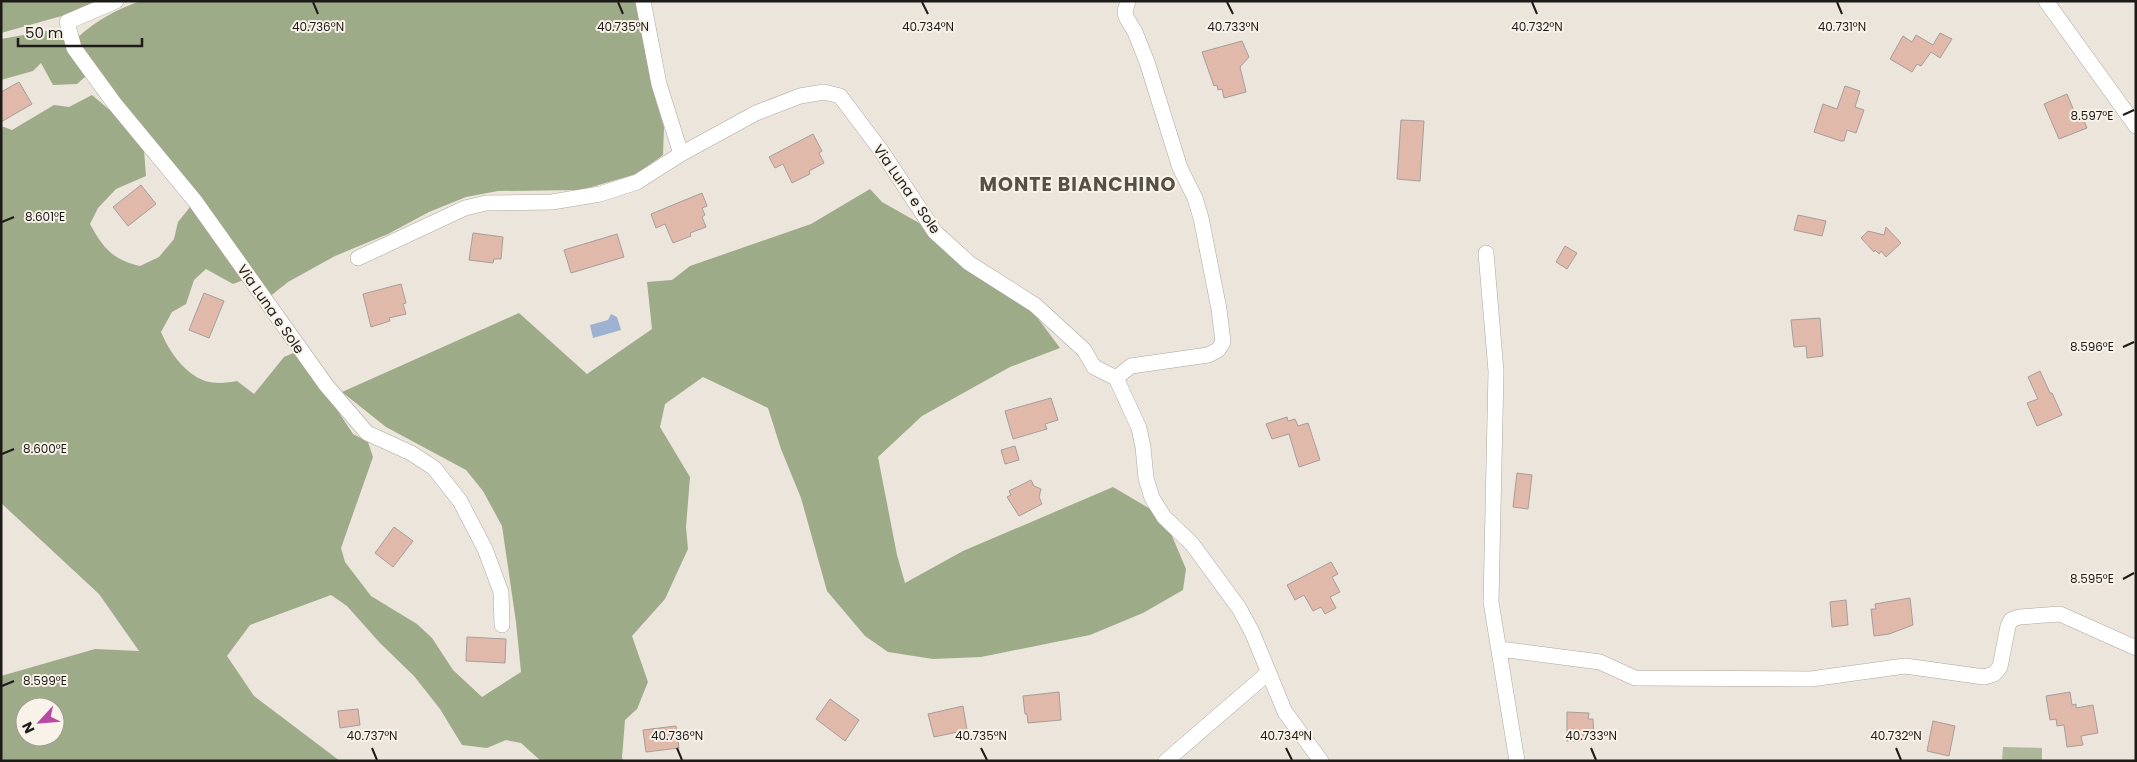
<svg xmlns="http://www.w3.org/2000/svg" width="2137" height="762" font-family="Poppins,sans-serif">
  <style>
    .green { fill: #adb89b }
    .forest { fill: #9eab89; fill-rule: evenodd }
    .water { fill: #9cb2d0 }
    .building { fill: #e0b9ab; stroke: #a89d99 }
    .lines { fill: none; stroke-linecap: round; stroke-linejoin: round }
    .minor-casing { stroke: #aea79f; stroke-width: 16 }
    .minor { stroke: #fff; stroke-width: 15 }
    .ticks { fill: none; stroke: #1d1b18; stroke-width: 2 }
    .labels { text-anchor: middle; stroke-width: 4; stroke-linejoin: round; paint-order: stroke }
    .street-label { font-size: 14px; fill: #1d1b18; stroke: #f8f2e9 }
    .district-label { font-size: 19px; font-weight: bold; letter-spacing: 1px; fill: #544f47; stroke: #f8f2e9 }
    .ticks-label { font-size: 12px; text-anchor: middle; fill: #1d1b18; stroke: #f8f2e9; stroke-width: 4; stroke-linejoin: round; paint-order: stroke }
  </style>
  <rect width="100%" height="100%" fill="#ebe5dc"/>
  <path class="green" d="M 2003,747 L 2042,748 L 2042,761 L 2002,761 Z"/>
  <path class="forest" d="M 1,1 L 103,1 L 83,10 L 1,33 Z
    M 140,1 L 636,1 L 653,91 L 664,127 L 663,155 L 637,174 L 581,190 L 498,191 L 466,197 L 429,212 L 388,234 L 335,256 L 288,282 L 268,298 L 80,46 L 78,37 C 97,20 116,10 140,1 Z
    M 52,30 L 61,34 L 86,76 L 77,84 L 53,85 L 41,63 L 33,71 L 1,80 L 1,39 Z
    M 92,95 L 119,118 L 144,150 L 146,176 L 116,189 L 98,208 L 90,224 C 103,248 113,260 140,266 L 159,257 L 174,239 L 178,222 L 190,207 L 199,213 L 246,279 L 233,284 L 206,269 L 194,280 L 186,304 L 172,312 L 161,332 C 169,351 184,373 205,381 C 215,384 227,383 237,381 L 254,394 L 284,357 L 293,353 L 303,358 L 353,434 L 368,442 L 373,457 L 341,548 L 345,562 L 371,596 L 417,624 L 432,638 L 453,670 L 482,697 L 521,672 L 516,622 L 502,526 L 483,491 L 466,470 L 386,427 L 342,392 L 519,313 L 587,374 L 652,329 L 647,282 L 672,280 L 690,266 L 811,224 L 870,189 L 882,202 L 935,232 L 1022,297 L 1060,348 L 1010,367 L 922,416 L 878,457 L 897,555 L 905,583 L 963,551 L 1113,487 L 1164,517 L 1186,569 L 1183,590 L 1143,613 L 1090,635 L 981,657 L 933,659 L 888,652 L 865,636 L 827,591 L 801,498 L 781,449 L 768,408 L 703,377 L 665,404 L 660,427 L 690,477 L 686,527 L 688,549 L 665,599 L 632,636 L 648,682 L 637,709 L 625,720 L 622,758 L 624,761 L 541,761 L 521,743 L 506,740 L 487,748 L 462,745 L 440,709 L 414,676 L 380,643 L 347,606 L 331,595 L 250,625 L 227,656 L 254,696 L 340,761 L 1,761 L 1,676 L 95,649 L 139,651 L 99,594 L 1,503 L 1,126 L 12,130 L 54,105 L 69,107 ZM 25,707 L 55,707 L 55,737 L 25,737 Z"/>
  <path class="water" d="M 611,314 L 617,317 L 621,330 L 593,338 L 590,325 L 608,320 Z"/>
  <path class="building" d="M 1940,33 L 1952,39 L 1940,58 L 1931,52 L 1921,66 L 1917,64 L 1912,72 L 1890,59 L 1903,36 L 1912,42 L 1916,35 L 1933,45 Z
    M 1242,41 L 1249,57 L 1240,67 L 1246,92 L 1224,98 L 1222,89 L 1218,90 L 1217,85 L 1214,86 L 1202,52 Z
    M 19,82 L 32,104 L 1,122 L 1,92 Z
    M 1845,86 L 1860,91 L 1855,107 L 1864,110 L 1856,133 L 1847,130 L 1844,141 L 1841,141 L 1814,132 L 1823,104 L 1837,109 Z
    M 2067,94 L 2077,118 L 2082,116 L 2087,128 L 2059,139 L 2044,104 Z
    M 1401,120 L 1424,121 L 1420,181 L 1397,179 Z
    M 813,134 L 822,151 L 819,153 L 824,163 L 809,171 L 810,174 L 792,183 L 783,164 L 775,168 L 769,157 Z
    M 141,185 L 156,204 L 128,226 L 113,207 Z
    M 702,193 L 707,206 L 702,208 L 705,215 L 702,217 L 706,227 L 690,233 L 691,236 L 673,243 L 665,224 L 656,228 L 651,214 Z
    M 1798,215 L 1826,221 L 1822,236 L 1794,230 Z
    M 1886,227 L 1901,243 L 1886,257 L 1881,251 L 1879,254 L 1875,250 L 1874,252 L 1861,238 L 1868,231 L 1884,235 Z
    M 473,233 L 503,237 L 501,259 L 494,259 L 493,263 L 469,260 Z
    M 617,234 L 624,257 L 571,273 L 564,250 Z
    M 1565,246 L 1577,253 L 1567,269 L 1556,262 Z
    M 401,284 L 406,303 L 403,304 L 406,314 L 389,318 L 390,321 L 371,327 L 363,294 Z
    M 204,293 L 224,301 L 209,338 L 189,330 Z
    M 1820,318 L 1823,356 L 1807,358 L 1806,346 L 1794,347 L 1791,320 Z
    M 2040,371 L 2050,393 L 2052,393 L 2062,415 L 2037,426 L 2027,403 L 2038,399 L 2028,377 Z
    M 1051,398 L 1058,420 L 1045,424 L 1047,429 L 1013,439 L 1005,411 Z
    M 1287,417 L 1288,421 L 1295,419 L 1298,426 L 1308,423 L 1320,460 L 1299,467 L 1289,434 L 1272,439 L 1266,424 Z
    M 1015,446 L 1019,460 L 1005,464 L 1001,450 Z
    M 1517,473 L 1532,475 L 1528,509 L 1513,507 Z
    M 1031,480 L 1034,486 L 1041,489 L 1039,497 L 1042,504 L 1019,516 L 1007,497 L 1011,495 L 1009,491 Z
    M 394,527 L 413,541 L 393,567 L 375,553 Z
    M 1331,562 L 1338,574 L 1332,577 L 1340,592 L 1330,597 L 1336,608 L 1325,614 L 1321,607 L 1313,611 L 1304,595 L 1295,600 L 1287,585 Z
    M 1910,598 L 1913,625 L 1889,634 L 1874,636 L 1871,609 L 1876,609 L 1875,604 Z
    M 1846,600 L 1848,625 L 1832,627 L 1830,602 Z
    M 467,637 L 506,639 L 505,663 L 466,661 Z
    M 1059,692 L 1061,720 L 1028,723 L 1027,714 L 1025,714 L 1023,696 Z
    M 2070,692 L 2072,705 L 2076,704 L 2076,708 L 2093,705 L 2098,733 L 2081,736 L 2083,745 L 2067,747 L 2064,725 L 2057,726 L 2056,719 L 2050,720 L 2046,696 Z
    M 830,699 L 859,720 L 845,741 L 816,719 Z
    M 963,706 L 967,730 L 934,737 L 928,714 Z
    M 358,709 L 360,725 L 340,728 L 338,711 Z
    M 1567,712 L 1589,713 L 1588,719 L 1593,719 L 1594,738 L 1585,738 L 1586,741 L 1567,741 Z
    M 1933,721 L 1955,726 L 1949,756 L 1927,751 Z
    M 676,726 L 679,748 L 646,752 L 643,730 Z"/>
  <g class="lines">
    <g class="minor-casing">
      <path id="minor" d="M 116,1 L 67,22 L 74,48 L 114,103 L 195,201 L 326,385 L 367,433 L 411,453 L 434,468 L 460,501 L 485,549 L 501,592 L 502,625
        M 643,1 L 659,84 L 681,154
        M 1128,1 L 1125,11 L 1126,17 L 1135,32 L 1147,62 L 1180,168 L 1195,198 L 1201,218 L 1219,309 L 1223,342 L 1218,350 L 1208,355 L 1131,366 L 1116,378 L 1139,428 L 1143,447 L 1146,478 L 1152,498 L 1164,517 L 1192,544 L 1239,608 L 1252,632 L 1285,712 L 1321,761
        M 2046,1 L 2136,126
        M 1486,253 L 1496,371 L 1491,602 L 1517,761
        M 358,258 L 465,208 L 486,203 L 552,202 L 600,194 L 637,182 L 681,154 L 756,113 L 800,96 L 824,92 L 840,96 L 880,149 L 935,232 L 969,263 L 1035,305 L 1084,350 L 1094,367 L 1116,378
        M 1500,649 L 1600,662 L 1635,678 L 1811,679 L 1905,666 L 1984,677 L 1994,674 L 2000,667 L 2008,626 L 2011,620 L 2019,617 L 2060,614 L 2136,648
        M 1166,761 L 1268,673"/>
    </g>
    <use href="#minor" class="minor"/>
  </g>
  <path class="ticks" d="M 313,2 L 318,14M 618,2 L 623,14M 922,2 L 928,14M 1227,2 L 1233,14M 1532,2 L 1537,14M 1837,2 L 1842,14M 2123,115 L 2134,110M 2,222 L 14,217M 2123,347 L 2134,342M 2,454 L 14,449M 2123,579 L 2134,573M 2,686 L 14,681M 372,748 L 377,760M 677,748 L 682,760M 981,748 L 987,760M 1286,748 L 1292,760M 1591,748 L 1596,760M 1896,748 L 1901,760"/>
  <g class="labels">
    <g class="street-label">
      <text transform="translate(907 189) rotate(55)" y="5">Via Luna e Sole</text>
      <text transform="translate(271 309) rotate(55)" y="5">Via Luna e Sole</text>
    </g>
    <g class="district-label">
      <text x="1078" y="191">MONTE BIANCHINO</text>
    </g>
  </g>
  <g class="ticks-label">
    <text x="318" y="31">40.736°N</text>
    <text x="623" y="31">40.735°N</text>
    <text x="928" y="31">40.734°N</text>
    <text x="1233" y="31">40.733°N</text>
    <text x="1537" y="31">40.732°N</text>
    <text x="1842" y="31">40.731°N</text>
    <text x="2092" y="120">8.597°E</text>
    <text x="45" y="221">8.601°E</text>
    <text x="2092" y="351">8.596°E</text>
    <text x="45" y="453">8.600°E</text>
    <text x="2092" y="583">8.595°E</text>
    <text x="45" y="685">8.599°E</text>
    <text x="372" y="740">40.737°N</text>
    <text x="677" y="740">40.736°N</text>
    <text x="981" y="740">40.735°N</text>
    <text x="1286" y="740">40.734°N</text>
    <text x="1591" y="740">40.733°N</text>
    <text x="1896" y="740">40.732°N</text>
  </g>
  <rect width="2137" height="762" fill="none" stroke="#1d1b18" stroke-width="5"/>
  <g transform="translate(40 722) rotate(244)"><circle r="24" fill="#f8f2e9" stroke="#a09c95"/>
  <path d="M0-4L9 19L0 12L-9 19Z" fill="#b948a5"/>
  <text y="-8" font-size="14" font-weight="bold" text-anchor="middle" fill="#1d1b18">N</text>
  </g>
  <path d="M18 38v8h124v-8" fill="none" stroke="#1d1b18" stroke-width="2.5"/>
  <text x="25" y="38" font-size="15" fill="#1d1b18" stroke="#f8f2e9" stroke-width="4" paint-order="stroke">50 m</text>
</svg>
